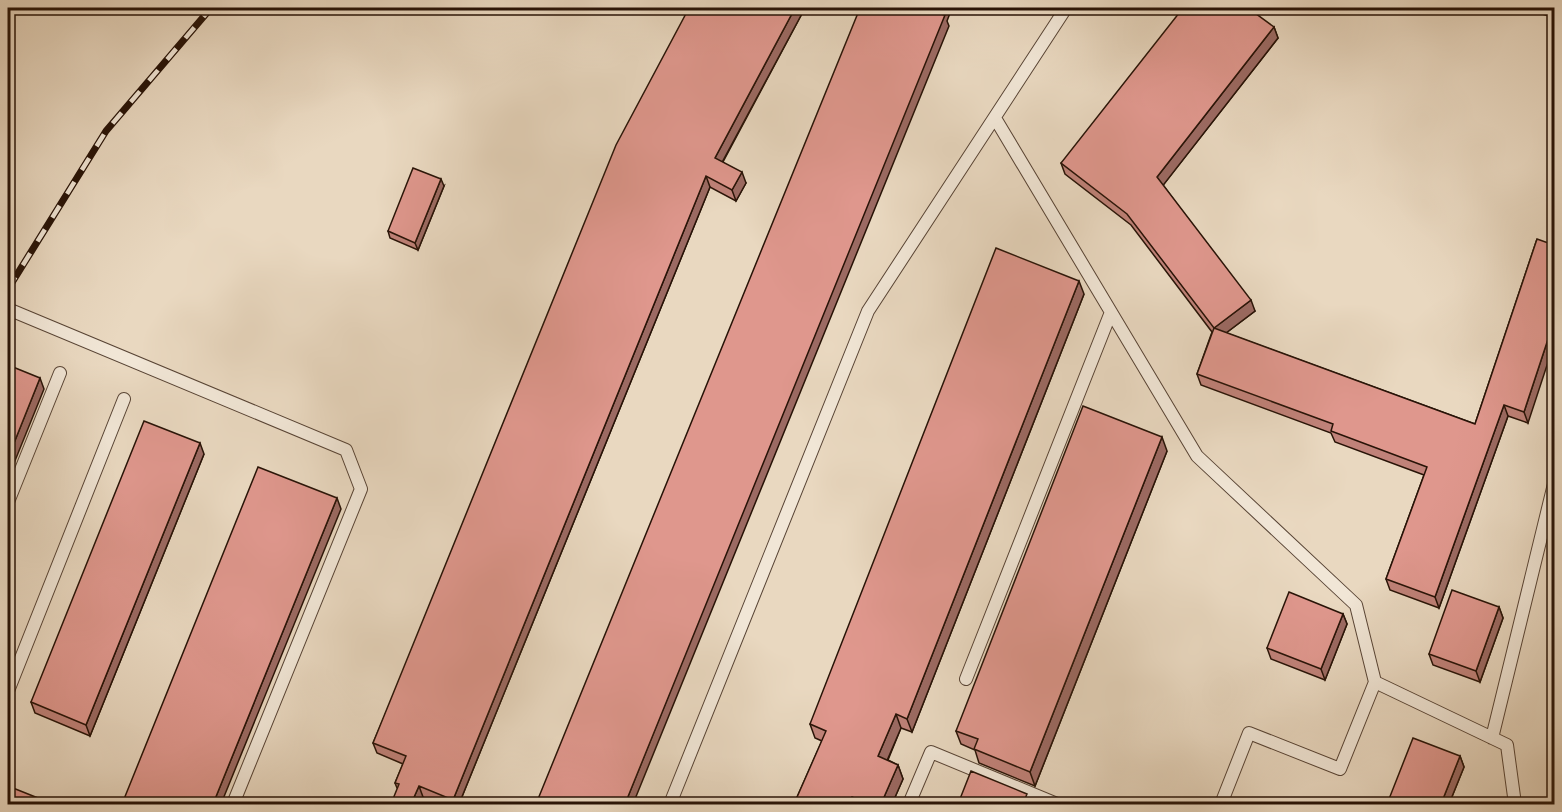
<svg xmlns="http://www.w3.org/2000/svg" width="1562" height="812" font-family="Alegreya,serif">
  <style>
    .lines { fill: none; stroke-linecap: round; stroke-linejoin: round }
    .service-casing { stroke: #584435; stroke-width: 14 }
    .service { stroke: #f1e6d6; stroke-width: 12 }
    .rail-casing { stroke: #281307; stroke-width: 7 }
    .rail { stroke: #f1e6d6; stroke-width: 4.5; stroke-dasharray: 14; stroke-linecap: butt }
    .wall { fill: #c08279; stroke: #281307; stroke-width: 1.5 }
    .shaded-wall { fill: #9c6a63; stroke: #281307; stroke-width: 1.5 }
    .building { fill: #df978d; stroke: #281307; stroke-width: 1.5 }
  </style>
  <rect width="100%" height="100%" fill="#e9d8c0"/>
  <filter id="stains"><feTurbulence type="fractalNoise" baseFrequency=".00333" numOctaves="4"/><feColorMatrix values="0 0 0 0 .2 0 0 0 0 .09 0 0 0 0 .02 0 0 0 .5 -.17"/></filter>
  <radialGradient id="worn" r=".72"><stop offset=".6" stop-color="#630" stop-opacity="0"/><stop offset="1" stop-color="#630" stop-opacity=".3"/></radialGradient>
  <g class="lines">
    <g class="service-casing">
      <path id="service" d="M 995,118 L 1197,456 L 1356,605 L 1375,682 L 1507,745 L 1515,804
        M 8,309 L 346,450 L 361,489 L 233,804
        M 8,502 L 60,373
        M 966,679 L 1111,312
        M 8,691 L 124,399
        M 1492,738 L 1554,484
        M 670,804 L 868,311 L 1066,8
        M 909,804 L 931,752 L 1057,804
        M 1221,804 L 1249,733 L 1340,769 L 1375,682"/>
    </g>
    <use href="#service" class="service"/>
    <g class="rail-casing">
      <path id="rail" d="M 8,289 L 106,131 L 211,8"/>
    </g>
    <use href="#rail" class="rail"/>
  </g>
  <path class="wall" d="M 689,8 L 805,8 L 723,162 L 746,183 L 736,201 L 710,187 L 459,804 L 442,804 L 397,788 L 395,783 L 403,764 L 377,753 L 373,743 Z
    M 1518,8 L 1554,8 L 1554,17 Z
    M 1274,27 L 1278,38 L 1163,185 L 1255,311 L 1226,333 L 1475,424 L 1537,239 L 1528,423 L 1508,416 L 1439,608 L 1390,590 L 1386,579 L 1424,475 L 1335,442 L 1331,433 L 1201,385 L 1197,374 L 1212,332 L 1131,225 L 1065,174 L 1061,163 Z
    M 444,186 L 418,250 L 390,238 L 388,231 Z
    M 1084,294 L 912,732 L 901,728 L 888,760 L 898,765 L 903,779 L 892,804 L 794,804 L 822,741 L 815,738 L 810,724 Z
    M 1167,451 L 1035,786 L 979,763 L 975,750 L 961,744 L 956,731 Z
    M 204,454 L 90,736 L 35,713 L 31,702 Z
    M 1499,607 L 1503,618 L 1480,682 L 1433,665 L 1429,654 Z
    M 1343,614 L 1347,624 L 1325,680 L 1271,659 L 1267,648 Z
    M 1460,756 L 1464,767 L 1449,804 L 1391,804 L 1389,799 Z
    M 1554,784 L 1554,799 L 1553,798 L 1550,790 Z"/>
  <path class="shaded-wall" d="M 795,8 L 805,8 L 719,168 L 715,158 Z
    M 944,8 L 952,8 L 947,21 L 949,26 L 633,804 L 625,804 Z
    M 1274,27 L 1278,38 L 1161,188 L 1157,177 Z
    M 742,172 L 746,183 L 736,201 L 732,190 Z
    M 706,176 L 710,187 L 459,804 L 455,804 L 453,800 Z
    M 441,179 L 444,186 L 418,250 L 415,243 Z
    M 1079,281 L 1084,294 L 912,732 L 907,719 Z
    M 1251,300 L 1255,311 L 1218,339 L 1214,328 Z
    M 1554,321 L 1554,344 L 1528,423 L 1524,412 Z
    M 40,378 L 44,389 L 8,478 L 8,458 Z
    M 1504,405 L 1508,416 L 1439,608 L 1435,597 Z
    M 1162,437 L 1167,451 L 1035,786 L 1030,772 Z
    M 200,443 L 204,454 L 90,736 L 86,725 Z
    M 337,498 L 341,509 L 221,804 L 213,804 Z
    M 1499,607 L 1503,618 L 1480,682 L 1476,671 Z
    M 1343,614 L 1347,624 L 1325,680 L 1321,669 Z
    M 896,714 L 901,728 L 883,770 L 878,756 Z
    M 1460,756 L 1464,767 L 1449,804 L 1441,804 Z
    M 898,765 L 903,779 L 892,804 L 881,804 Z
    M 419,786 L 423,797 L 420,804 L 411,804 Z
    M 852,797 L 855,804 L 849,804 Z"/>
  <path class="building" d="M 689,8 L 795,8 L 715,158 L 742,172 L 732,190 L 706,176 L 453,800 L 419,786 L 411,804 L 391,804 L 399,784 L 395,783 L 406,756 L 373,743 L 616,145 Z
    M 860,8 L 944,8 L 941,14 L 945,15 L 625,804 L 536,804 Z
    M 1183,8 L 1248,8 L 1274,27 L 1157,177 L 1251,300 L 1214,328 L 1127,214 L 1061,163 Z
    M 413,168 L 441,179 L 415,243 L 388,231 Z
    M 1537,239 L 1554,245 L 1554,321 L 1524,412 L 1504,405 L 1435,597 L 1386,579 L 1427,467 L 1331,431 L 1333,424 L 1197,374 L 1214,328 L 1475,424 Z
    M 996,248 L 1079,281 L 907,719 L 896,714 L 878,756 L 898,765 L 881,804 L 869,804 L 852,797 L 849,804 L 794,804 L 826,731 L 810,724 Z
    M 8,365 L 40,378 L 8,458 Z
    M 1083,406 L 1162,437 L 1030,772 L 974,749 L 978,739 L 956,731 Z
    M 144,421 L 200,443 L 86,725 L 31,702 Z
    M 258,467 L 337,498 L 213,804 L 122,804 Z
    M 1452,590 L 1499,607 L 1476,671 L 1429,654 Z
    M 1289,592 L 1343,614 L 1321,669 L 1267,648 Z
    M 1413,738 L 1460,756 L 1441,804 L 1403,804 L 1389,799 Z
    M 971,771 L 1027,794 L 1025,799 L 1039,804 L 958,804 Z
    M 1554,784 L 1554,794 L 1550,790 Z
    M 8,786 L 53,804 L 8,804 Z"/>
  <rect width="1562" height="812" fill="none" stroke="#e9d8c0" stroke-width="30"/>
  <rect x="9" y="9" width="1544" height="794" fill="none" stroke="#281307" stroke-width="3"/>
  <rect x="15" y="15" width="1532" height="782" fill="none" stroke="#281307" stroke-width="1.5"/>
  <rect width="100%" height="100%" filter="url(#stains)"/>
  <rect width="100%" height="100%" fill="url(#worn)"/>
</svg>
